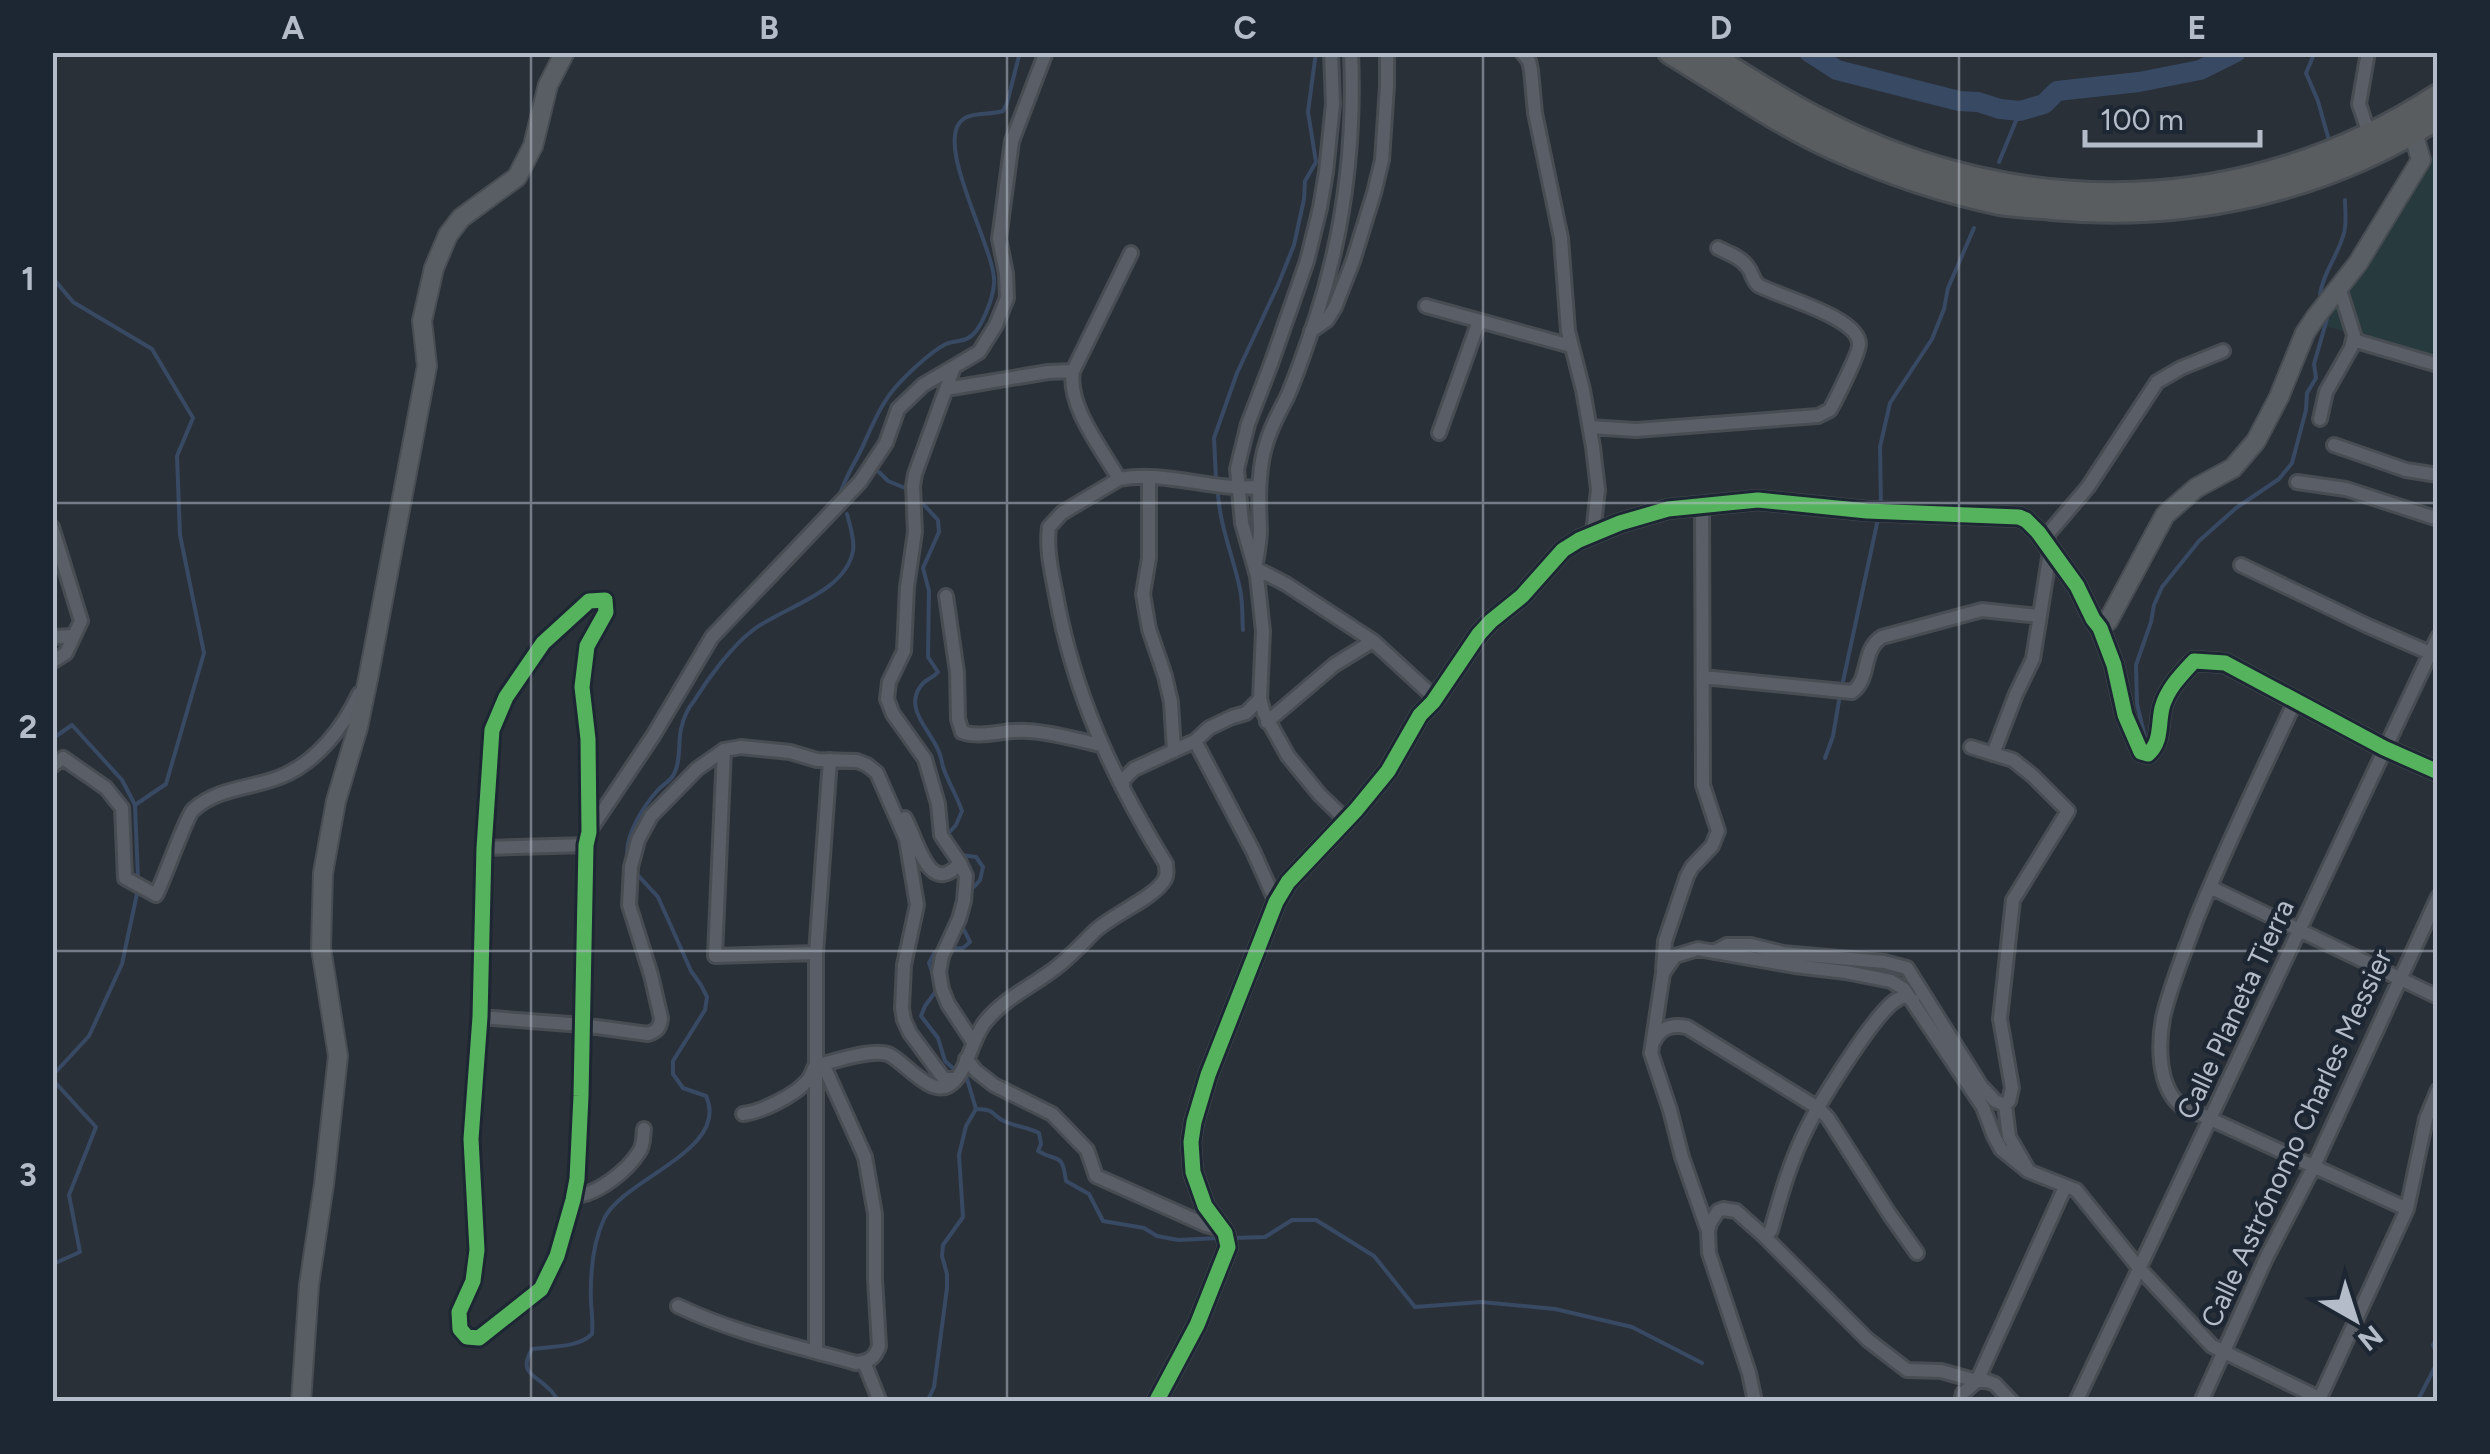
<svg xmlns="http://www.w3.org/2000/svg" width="2490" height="1454" font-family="Figtree,sans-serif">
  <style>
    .green { fill: #273a3e }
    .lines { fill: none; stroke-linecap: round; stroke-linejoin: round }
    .stream { stroke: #384963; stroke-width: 4 }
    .river { stroke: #384963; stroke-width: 20 }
    .street-casing { stroke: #484c53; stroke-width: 18 }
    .secondary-casing { stroke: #484c53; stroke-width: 22 }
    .highway-casing { stroke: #474c53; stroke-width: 28 }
    .street { stroke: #5a5e66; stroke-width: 12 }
    .secondary { stroke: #595d64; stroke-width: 18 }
    .highway { stroke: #5a5d60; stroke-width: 22 }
    .cycleway-casing { stroke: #1d2633; stroke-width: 21 }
    .cycleway { stroke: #56b35d; stroke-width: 15 }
    .grid { fill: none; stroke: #b4bcc9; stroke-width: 2.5; stroke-opacity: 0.55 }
    .labels { text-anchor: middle; stroke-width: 9; stroke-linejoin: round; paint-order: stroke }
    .street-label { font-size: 28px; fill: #b4bcc9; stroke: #1d2633 }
    .neatline { fill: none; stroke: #b4bcc9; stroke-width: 4 }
    .grid-label { font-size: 32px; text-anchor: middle; font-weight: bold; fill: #b4bcc9 }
  </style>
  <rect width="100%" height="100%" fill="#2a3038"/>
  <path class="green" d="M 2437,148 L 2437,357 L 2325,326 Z"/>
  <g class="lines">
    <path class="stream" d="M 2315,52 L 2306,73 L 2318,101 L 2328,137
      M 1999,162 L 2020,111
      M 52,277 L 73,302 L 152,349 L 193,418 L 177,456 L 180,535 L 204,653 L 166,784 L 135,805 L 122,780 L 72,725 L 52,739
      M 2320,294 C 2324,270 2338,256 2344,233 C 2347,223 2345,211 2345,200
      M 879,472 L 888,481 L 905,488
      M 1216,479 L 1214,438 L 1237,373 L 1278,285 L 1294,245 L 1304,199 L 1305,181 L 1316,162 L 1308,112 L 1316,52
      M 1218,495 C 1221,530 1233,556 1240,589 C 1243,602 1242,616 1243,630
      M 839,498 C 843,481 853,466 861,450 C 871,429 879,407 894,389 C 906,375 930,352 946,344 C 953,341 962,342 968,338 C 981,332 993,298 994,284 C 998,252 929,138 965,118 C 976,112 991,115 1003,111 L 1007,103 L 1020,52
      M 924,505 L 938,520 L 939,532 L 923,568 L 929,591 L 928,657 L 938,672 C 932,679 925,679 920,687 C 904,710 932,732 939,752 C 941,757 942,762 943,767 C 948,782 957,796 962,811 L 956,825 L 946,836
      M 1881,505 L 1880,447 L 1890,403 L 1932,339 L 1944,309 L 1948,288 L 1974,228
      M 1842,686 L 1878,519
      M 2145,737 L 2137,704 L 2136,665 L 2151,622 L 2154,605 L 2162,587 L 2199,541 L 2236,508 L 2279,479 L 2292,463 L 2306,410 L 2307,393 L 2316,378 L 2314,364 L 2327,319
      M 1825,758 L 1833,736 L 1840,695
      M 135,805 L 138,879
      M 961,855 L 976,857 L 983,867 L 980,880 L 974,887
      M 628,858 C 623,838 644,805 658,790 C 663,784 670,782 674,774 C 681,761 678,743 681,729 C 683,720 688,708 694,701 C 708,678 732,646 753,630 C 783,607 845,593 853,551 C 855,540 850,525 847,514
      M 949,949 L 963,948 L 970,942 L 964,930
      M 934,977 L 929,963 L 935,952
      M 936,987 L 936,991 L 925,1006 L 921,1016 L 938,1038 L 945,1061 L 955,1070
      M 52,1076 L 89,1036 L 122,964 L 138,889
      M 52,1079 L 96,1127 L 69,1195 L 80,1252 L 53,1264 L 52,1267
      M 967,1079 L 976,1109 C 997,1109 991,1116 1006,1122 C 1017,1127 1028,1127 1039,1133 L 1041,1144 L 1038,1151 C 1058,1163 1062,1151 1066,1181 L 1089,1194 L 1103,1221 L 1144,1228 L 1157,1236 L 1178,1240 L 1219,1238
      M 1233,1238 L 1265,1237 L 1292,1220 L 1316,1220 L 1374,1256 L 1415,1307 L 1481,1302 L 1555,1309 L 1632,1327 L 1702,1363
      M 2438,1334 L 2433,1345 L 2438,1357
      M 559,1402 C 556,1397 553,1392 548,1388 C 534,1374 518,1373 532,1349 C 552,1346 578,1348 592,1334 C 593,1323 592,1314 591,1303 C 590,1275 592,1245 604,1219 C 622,1179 731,1150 706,1096 L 683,1088 L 673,1074 L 673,1061 L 705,1010 L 707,997 L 701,985 L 691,971 L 658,897 L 634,871
      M 927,1402 L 934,1387 L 947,1288 L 947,1274 L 942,1256 L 943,1245 L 963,1217 L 959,1155 L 966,1126 L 976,1109
      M 2417,1402 L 2438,1361"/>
    <path class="river" d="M 1809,52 L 1837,70 L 1959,101 L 1978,102 L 2000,109 L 2020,111 L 2044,104 L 2057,91 L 2139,82 L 2200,70 L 2236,52"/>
    <g class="street-casing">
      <path id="street" d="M 1331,52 L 1333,104 L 1326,172 L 1320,208 L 1307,261 L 1271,364 L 1248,424 L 1237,469 L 1242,523 L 1257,576 L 1263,631 L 1260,699 L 1264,713 L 1288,756 L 1320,795 L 1346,820
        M 1351,52 C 1355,142 1344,232 1316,318 C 1307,344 1298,372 1287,397 C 1276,418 1266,437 1262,461 C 1258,485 1259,507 1260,530 C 1260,543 1257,556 1255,568 L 1286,584 L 1373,641 L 1435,698
        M 1522,52 L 1529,61 L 1531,70 L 1535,113 L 1561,238 L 1568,331 L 1583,390 L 1593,447 L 1598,490 L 1593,533
        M 2368,52 L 2359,104 L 2369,134
        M 1426,306 L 1571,346
        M 1311,331 L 1327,320 L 1335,307 L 1353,261 L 1374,193 L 1382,160 L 1387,86 L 1387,52
        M 2353,340 L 2438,365
        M 954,367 L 915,474 L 913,486 L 915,532 L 907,587 L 904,651 L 889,682 L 887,699 L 893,714 L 925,759 L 938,804 L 941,835 L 960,863 L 966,876 L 964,901 L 959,919 L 942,956 L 939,972 L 942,989 L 948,1004 L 973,1042
        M 946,389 L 1048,372 L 1073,371
        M 2320,419 L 2326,392 L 2351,348 L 2354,335 L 2339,287
        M 1590,427 L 1636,430 L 1818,416 L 1830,410 C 1835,401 1860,352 1859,344 C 1859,317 1779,297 1758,285 C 1751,278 1753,272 1746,265 C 1740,257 1728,253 1718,248
        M 1439,433 L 1479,321
        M 2334,445 L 2406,470 L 2438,475
        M 1149,478 L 1149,558 L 1143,594 L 1149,629 L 1165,676 L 1171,702 L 1174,751
        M 1119,479 C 1102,449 1067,406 1073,371 L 1131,253
        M 2297,482 L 2346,489 L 2438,519
        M 52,527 L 81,621 L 66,653 L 52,662
        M 2241,565 L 2368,626 L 2430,653
        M 946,596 L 957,672 L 958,719 L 962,732 C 982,739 1005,729 1027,731 C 1052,732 1077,740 1101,745
        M 605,600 L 606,612 L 587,646 L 582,687 L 588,739 L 589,832 L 586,845 L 581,1096 L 577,1179 L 573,1200 L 557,1256 L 541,1289 L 479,1338 L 467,1337 L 460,1329 L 459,1312 L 473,1281 L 477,1250 L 471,1139 L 480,1017 L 484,848 L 492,730 L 506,697 L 543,643 L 589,601 Z
        M 52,637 L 74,636
        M 1703,677 L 1852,692 C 1871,679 1861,650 1882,637 L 1982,610 L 2038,616
        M 2296,699 C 2262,773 2225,847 2195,923 C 2184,954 2170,986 2163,1018 C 2158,1045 2158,1086 2180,1105 L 2407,1209
        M 1267,722 L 1334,665 L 1373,641
        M 1195,741 L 1253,851 L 1276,902
        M 1971,747 L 2013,760 L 2033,776 L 2068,811 L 2013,900 L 2000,1019 L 2012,1088 L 2009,1101 L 2005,1105
        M 724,750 L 715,956 L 816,953
        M 1993,754 L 2016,694 L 2033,659 L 2050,552 L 2047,535 L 2088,487 L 2157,382 L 2181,368 L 2223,351
        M 52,766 L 63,758 L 106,788 L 122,808 L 125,878 L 156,895 C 164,880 186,817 193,810 C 219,787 250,789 280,777 C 316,763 343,728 359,694
        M 1123,788 L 1123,780 L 1134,769 L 1195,741 L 1209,728 L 1232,717 L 1246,713 L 1260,699
        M 905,818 C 917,839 929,899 960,863
        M 590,830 L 653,736 L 712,637 L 860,482 L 886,443 L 898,409 L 923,385 L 979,352 L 996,325 L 1007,298 L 1006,273 L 999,239 L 1012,141 L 1046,52
        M 484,848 L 586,845
        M 2210,887 L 2438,997
        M 1714,952 L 1727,945 L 1751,945 L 1783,953 L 1884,962 L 1907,968 L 1981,1086 L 1995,1101 L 2005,1105 L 2009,1137 L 2027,1168
        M 1663,970 L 1665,941 L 1687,876 L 1692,867 L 1712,846 L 1718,831 L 1703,785 L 1702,505
        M 480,1017 L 582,1025 L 648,1034 C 657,1031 660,1028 661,1018 L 651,975 L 629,905 L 631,867 L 638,840 L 651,816 L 697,769 L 724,750 L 741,747 L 790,752 L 817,760 L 857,761 L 867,765 L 877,773 L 906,839 L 917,905 L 904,965 L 902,1008 L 904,1020 L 910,1033 L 944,1079 L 956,1079
        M 1654,1041 C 1661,1027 1672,1024 1687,1027 L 1818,1108 L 1828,1118 L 1890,1215 L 1917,1253
        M 966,1059 L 976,1071 L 994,1085 L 1052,1114 L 1087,1150 L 1096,1176 L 1206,1225 L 1221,1229
        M 743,1114 C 761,1112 796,1095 808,1080 C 811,1076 813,1071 815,1066 C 833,1062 875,1047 890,1055 C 905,1063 930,1095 948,1086 C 967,1076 971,1038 986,1021 C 1004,999 1030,987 1053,970 C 1067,960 1079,947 1092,934 C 1108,916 1154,899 1165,879 C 1168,873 1166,871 1166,864 C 1113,778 1074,695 1056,595 C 1052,573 1046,550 1049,527 L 1062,513 L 1119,479 C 1166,470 1212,491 1259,487
        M 574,1196 C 597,1195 627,1171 639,1152 C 644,1145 643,1136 644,1129
        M 1708,1231 L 1710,1223 L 1718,1211 L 1723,1209 L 1736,1211 L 1763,1235 L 1868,1340 L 1907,1370 L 1941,1371 L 1977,1381 L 1987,1381 L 1995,1384 L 2012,1402
        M 1763,1235 L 1768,1234 L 1771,1230 C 1781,1194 1791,1159 1808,1126 C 1820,1102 1877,1009 1898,999 C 1905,995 1907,997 1913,1000
        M 678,1306 C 734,1333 797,1346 856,1363 C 869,1362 875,1358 879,1346 L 875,1279 L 875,1214 L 865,1157 L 823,1064
        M 816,1351 L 816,953 L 830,760
        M 864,1362 L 880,1402
        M 1755,1402 L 1749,1373 L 1709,1253 L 1708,1231 L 1682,1157 L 1670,1110 L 1651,1053 L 1663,973 L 1675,956 L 1698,949 L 1795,966 L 1846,972 L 1891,981 L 1904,989 L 1983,1107 L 1994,1136 L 2001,1149 L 2028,1171 L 2076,1190 L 2139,1268 L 2212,1346 L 2319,1398
        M 1961,1402 L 1963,1393 L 1977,1381 L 2065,1187
        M 2076,1402 L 2438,637
        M 2201,1402 L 2266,1258 L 2314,1166 L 2438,897
        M 2318,1402 L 2407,1209 L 2426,1119 L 2438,1090"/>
    </g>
    <g class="secondary-casing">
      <path id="secondary" d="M 2100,628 L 2108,621 L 2165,515 L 2196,488 L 2233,468 L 2256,441 L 2279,397 L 2305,333 L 2315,318 L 2358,263 L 2421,160 L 2413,132
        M 301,1402 L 309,1285 L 324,1184 L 338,1056 L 321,948 L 323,873 L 336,801 L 358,727 L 369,674 L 427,366 L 422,321 L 434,268 L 448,235 L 461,218 L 517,177 L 533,146 L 548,85 L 565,52
        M 1156,1402 L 1197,1325 L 1228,1247 L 1225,1233 L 1205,1206 L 1193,1172 L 1191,1142 L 1194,1122 L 1208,1075 L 1276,902 L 1288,882 L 1356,810 L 1388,771 L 1420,715 L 1433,702 L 1479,634 L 1491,621 L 1522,596 L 1563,550 L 1579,540 L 1620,523 L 1668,509 L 1758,500 L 1867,511 L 2019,517 L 2026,520 L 2038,532 L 2077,586 L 2093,619 L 2100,628 L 2114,665 L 2125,715 L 2141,752 L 2148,754 C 2162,742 2158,725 2162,708 C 2167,689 2181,675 2194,661 L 2225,663 L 2384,748 L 2438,772"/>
    </g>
    <g class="highway-casing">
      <path id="highway" d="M 1670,52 C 1724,85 1777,122 1834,148 C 1887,172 1943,191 2000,203 C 2017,206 2035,206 2053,208 C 2187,220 2324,191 2438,117
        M 1705,52 C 1744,76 1782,102 1823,122 C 2022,225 2249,219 2438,96"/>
    </g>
    <use href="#street" class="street"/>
    <use href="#secondary" class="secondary"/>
    <use href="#highway" class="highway"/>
    <g class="cycleway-casing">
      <path id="cycleway" d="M 605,600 L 606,612 L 587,646 L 582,687 L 588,739 L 589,832 L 586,845 L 581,1096 L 577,1179 L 573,1200 L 557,1256 L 541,1289 L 479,1338 L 467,1337 L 460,1329 L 459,1312 L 473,1281 L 477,1250 L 471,1139 L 480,1017 L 484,848 L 492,730 L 506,697 L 543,643 L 589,601 Z
        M 1156,1402 L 1197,1325 L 1228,1247 L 1225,1233 L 1205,1206 L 1193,1172 L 1191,1142 L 1194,1122 L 1208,1075 L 1276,902 L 1288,882 L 1356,810 L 1388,771 L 1420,715 L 1433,702 L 1479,634 L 1491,621 L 1522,596 L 1563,550 L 1579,540 L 1620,523 L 1668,509 L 1758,500 L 1867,511 L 2019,517 L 2026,520 L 2038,532 L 2077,586 L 2093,619 L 2100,628 L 2114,665 L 2125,715 L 2141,752 L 2148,754 C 2162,742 2158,725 2162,708 C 2167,689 2181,675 2194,661 L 2225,663 L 2384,748 L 2438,772"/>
    </g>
    <use href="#cycleway" class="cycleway"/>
  </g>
  <path class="grid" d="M 531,52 L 531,1402M 1007,52 L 1007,1402M 1483,52 L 1483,1402M 1959,52 L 1959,1402M 52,503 L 2438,503M 52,951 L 2438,951"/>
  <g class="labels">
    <g class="street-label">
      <text transform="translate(2235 1009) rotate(-65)" y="10">Calle Planeta Tierra</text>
      <text transform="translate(2296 1138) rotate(-65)" y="10">Calle Astrónomo Charles Messier</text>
    </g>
  </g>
  <rect width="2490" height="1454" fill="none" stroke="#1d2633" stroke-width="110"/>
  <g transform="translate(2355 1319) rotate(141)" stroke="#1d2633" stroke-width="8" paint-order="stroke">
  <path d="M0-8L18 38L0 25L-18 38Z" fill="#b4bcc9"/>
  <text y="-15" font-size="28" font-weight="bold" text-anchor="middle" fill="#b4bcc9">N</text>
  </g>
  <path d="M2085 130v15h175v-15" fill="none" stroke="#b4bcc9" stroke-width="5"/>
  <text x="2100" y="130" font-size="30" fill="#b4bcc9" stroke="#1d2633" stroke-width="8" paint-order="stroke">100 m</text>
  <rect x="55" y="55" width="2380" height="1344" class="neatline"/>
  <g class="grid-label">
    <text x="293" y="39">A</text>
    <text x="769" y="39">B</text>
    <text x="1245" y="39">C</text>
    <text x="1721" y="39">D</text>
    <text x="2197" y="39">E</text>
    <text x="28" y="290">1</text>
    <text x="28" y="738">2</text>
    <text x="28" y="1186">3</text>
  </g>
</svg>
